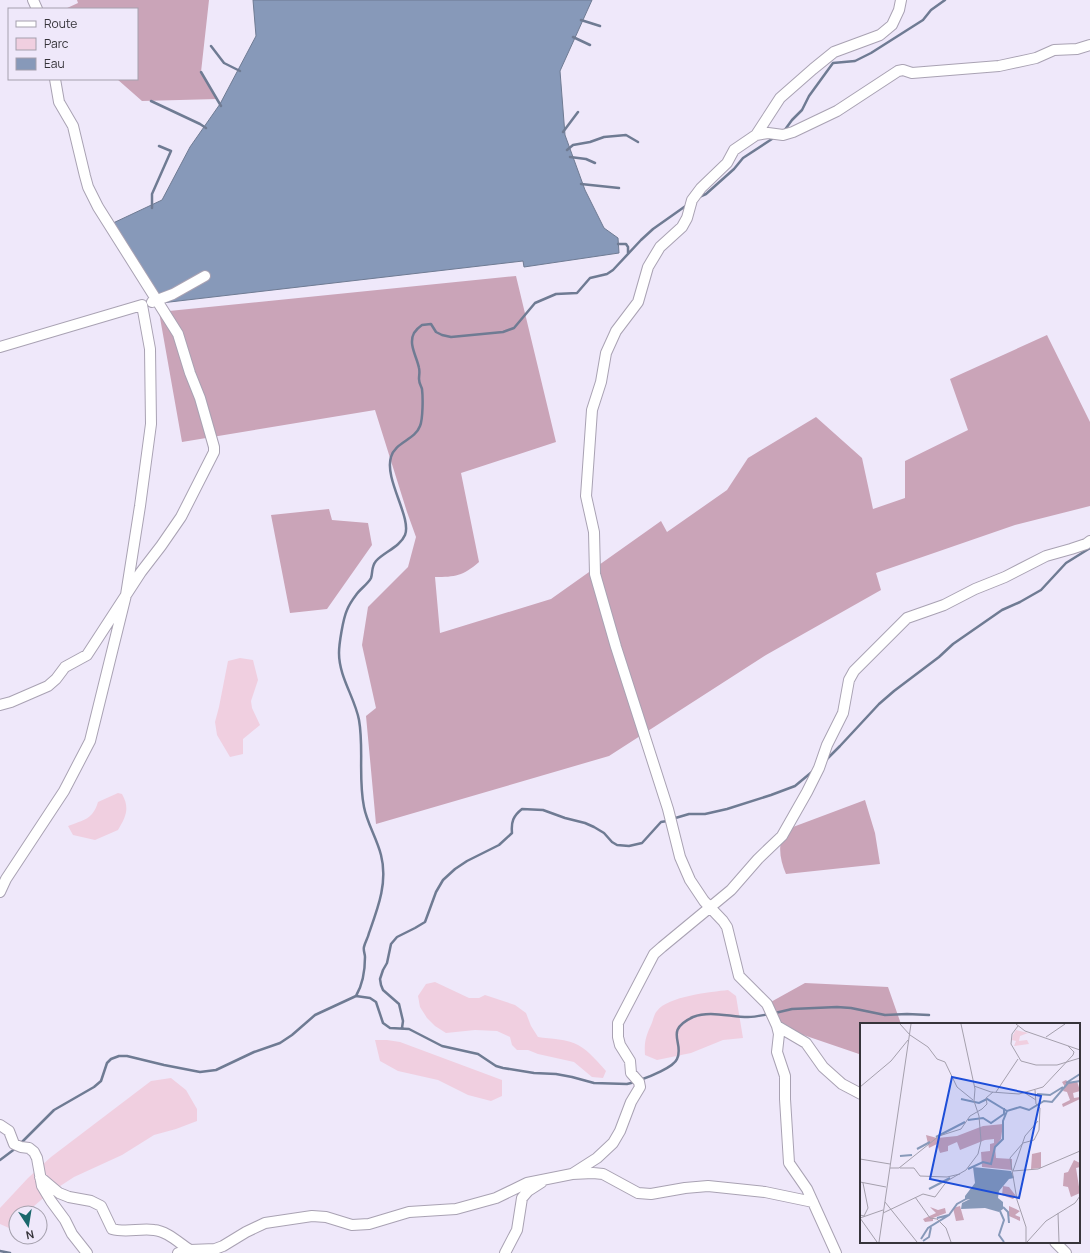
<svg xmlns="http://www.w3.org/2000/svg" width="1090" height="1253" font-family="Manrope,sans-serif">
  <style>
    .green { fill: #f0cfe0 }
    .forest { fill: #caa4b8 }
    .water { fill: #8799b9; stroke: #6f7b93 }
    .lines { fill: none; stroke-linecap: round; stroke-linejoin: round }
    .stream { stroke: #6f7b93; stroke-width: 2.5 }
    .minor-casing { stroke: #a9a2b3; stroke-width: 12 }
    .minor { stroke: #fff; stroke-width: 10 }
    .inset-river { fill: none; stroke: #8799b9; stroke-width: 2 }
    .inset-road { fill: none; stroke: #a5a0ad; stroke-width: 1 }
    .view { fill: #1d4ed8; fill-opacity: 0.15; stroke: #1d4ed8; stroke-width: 2 }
    .inset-edge { fill: none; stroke: #36343a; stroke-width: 2 }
  </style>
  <rect width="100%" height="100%" fill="#efe8fa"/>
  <path class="green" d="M 240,658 L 253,660 L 258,680 L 251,701 L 252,708 L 260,725 L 243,739 L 243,754 L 230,757 L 217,735 L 215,722 L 219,707 L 228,661 Z
    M 118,793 L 122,794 C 130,808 126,817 118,830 L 95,840 L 73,835 L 68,826 C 84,820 93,819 98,802 Z
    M 435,982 L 469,998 L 479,998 L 485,995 L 515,1005 L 526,1013 L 531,1026 L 538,1037 C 551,1039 567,1039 578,1045 C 589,1051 598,1062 606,1071 L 603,1078 L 592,1077 L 574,1062 L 538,1054 L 528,1050 L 517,1050 L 512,1045 L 510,1037 L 497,1031 L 475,1030 L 446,1033 L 435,1026 L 427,1018 L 420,1007 L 418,996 L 426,984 Z
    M 728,990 L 736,996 L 743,1038 L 723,1040 L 691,1053 L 657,1060 L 645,1055 C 644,1042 646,1036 651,1025 C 653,1021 654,1014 657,1011 C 668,996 711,992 728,990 Z
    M 375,1040 L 387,1040 L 400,1042 L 502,1080 L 502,1096 L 491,1101 L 468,1095 L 438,1080 L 398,1071 L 380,1061 Z
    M 171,1078 L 186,1090 L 197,1109 L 197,1121 L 176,1129 L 154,1135 L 122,1155 L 74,1177 L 48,1194 L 26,1213 L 16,1213 L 16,1222 L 9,1228 L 0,1224 L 0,1208 L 28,1178 L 51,1157 L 151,1081 Z"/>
  <path class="forest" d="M 77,0 L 209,0 L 201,72 L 217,99 L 142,101 L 117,79 L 137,79 L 137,9 L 65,9 L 78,3 Z
    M 516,276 L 556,442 L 461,473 L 479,562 C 463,576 455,577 435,577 L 440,633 L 551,599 L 661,521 L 667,532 L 727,490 L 748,458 L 816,417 L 862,458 L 873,509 L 905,498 L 905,461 L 968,430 L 950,379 L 1047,335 L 1090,422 L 1090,506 L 1015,525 L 876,573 L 881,590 L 766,655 L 609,756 L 376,824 L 366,716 L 376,708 L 362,645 L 368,607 L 408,567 L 416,537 L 407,512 L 375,410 L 182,442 L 159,312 Z
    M 329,509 L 332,520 L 368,523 L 372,545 L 327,609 L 290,613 L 271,515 Z
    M 865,800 L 875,833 L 880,864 L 786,874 C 780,860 777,844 785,830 Z
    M 805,983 L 888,987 L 901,1024 L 861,1024 L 861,1053 L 859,1054 L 777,1026 L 769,1003 Z"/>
  <path class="water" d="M 253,0 L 592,0 L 560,71 L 565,135 L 585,190 L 604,228 L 618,238 L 619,253 L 524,267 L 523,261 L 161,303 L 111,224 L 162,200 L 190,147 L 220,104 L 256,36 Z"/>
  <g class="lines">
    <path class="stream" d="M 581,20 L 600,26
      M 573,37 L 590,45
      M 211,46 L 224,63 L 240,71
      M 201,72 L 221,106
      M 151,101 L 200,124 L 206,128
      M 784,131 L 792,120 L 802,110 L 809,96 L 833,63 L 855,61 L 871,53 L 923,20 L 931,10 L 945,0
      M 563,132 L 578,112
      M 567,150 L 573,145 L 590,142 L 604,137 L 626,135 L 638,142
      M 570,157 L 586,159 L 595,163
      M 581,184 L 619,188
      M 699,197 L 706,194 L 734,169 L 743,158 L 775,137
      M 152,208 L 152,194 L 171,151 L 159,146
      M 618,244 L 626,244 L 628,247 L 628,253
      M 826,760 L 840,746 L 879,704 L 894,691 L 939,657 L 953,644 L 1002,610 L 1020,602 L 1041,590 L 1066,563 L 1090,548
      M 672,819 L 689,814 L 705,814 L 727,809 L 771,795 L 795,786 L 813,771
      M 356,996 C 363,984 365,971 365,957 C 365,954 363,950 364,947 C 365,942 368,938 369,933 C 378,908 388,882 381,855 C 377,839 367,823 364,807 C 358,778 364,748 359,720 C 355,698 339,677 339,653 C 339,644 343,619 347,610 C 349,605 353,599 356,595 C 360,589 368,584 371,578 C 373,572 371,567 376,561 C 384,552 400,547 405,535 C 412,518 384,479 391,457 C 395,442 415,440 420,426 C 423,419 423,397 422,389 C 421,386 419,383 419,379 C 419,375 420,372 419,368 C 417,357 408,344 414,333 C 416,330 419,327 422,325 L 431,324 L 436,332 L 442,335 L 451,337 L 503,332 L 514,328 L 535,303 L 556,294 L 577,293 L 590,278 L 607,274 L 613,270 L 641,240 L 653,229 L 687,205
      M 775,1013 L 792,1009 L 837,1007 L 851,1008 L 885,1015 L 907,1014 L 929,1015
      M 402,1028 L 403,1021 L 399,1004 L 383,990 L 381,985 L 380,979 L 383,970 L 387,963 L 391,944 L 397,937 L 415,928 L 425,922 L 436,892 L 443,880 L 455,869 L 467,861 L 499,845 L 512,833 C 511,822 513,816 522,809 L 543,810 L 565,818 L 585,823 L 594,827 L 604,833 L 612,842 L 617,845 L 629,846 L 642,843 L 661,822 L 667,821
      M 640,1080 C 649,1077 674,1067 677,1059 C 685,1043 663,1031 693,1017 C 710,1010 730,1017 748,1017 C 756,1017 763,1015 770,1014
      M 21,1143 L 54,1110 L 94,1087 L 101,1081 L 107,1063 L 111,1059 L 119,1056 L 127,1056 L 164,1065 L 200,1072 L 216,1070 L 254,1052 L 280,1043 L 292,1035 L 315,1015 L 356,996 L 370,998 L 376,1002 L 383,1023 L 390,1028 L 409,1029 L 442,1046 L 478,1054 L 496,1066 L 503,1068 L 534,1073 L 556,1074 L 572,1077 L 594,1083 L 627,1084 L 635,1082
      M 0,1160 L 16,1148
      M 0,1251 L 10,1253"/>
    <g class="minor-casing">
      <path id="minor" d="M 33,0 L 37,9
        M 756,135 L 768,133 L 783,135 L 793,132 L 837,111 L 898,71 L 903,70 L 912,73 L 999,66 L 1036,58 L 1054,50 L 1077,49 L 1090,45
        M 152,302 L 173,294 L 205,276
        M 0,347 L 142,305 L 150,349 L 151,424 L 140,506 L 126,595 L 90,741 L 64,791 L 6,879 L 0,892
        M 0,705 L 11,702 L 48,686 L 56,679 L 65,667 L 87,655 L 141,572 L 161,546 L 181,517 L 214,452 L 214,447 L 200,398 L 190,373 L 178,334 L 98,207 L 88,187 L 85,176 L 73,126 L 59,102 L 55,79
        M 777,1026 L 806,1043 L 823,1067 L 842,1084 L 861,1094
        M 0,1125 L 9,1131 L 14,1144 L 21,1147 L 29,1148 L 34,1152 L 37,1158 L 42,1186 L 51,1201 L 65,1220 L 72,1234 L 87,1253
        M 572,1174 L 597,1158 L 613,1143 L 620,1131 L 631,1102 L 640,1087 L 639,1082 L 631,1073 L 630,1061 L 620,1045 L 618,1037 L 618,1023 L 654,954 L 662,947 L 731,890 L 758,859 L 782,836 L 807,792 L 819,768 L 827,745 L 843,713 L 849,680 L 854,671 L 907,618 L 944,605 L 975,589 L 1005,577 L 1046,556 L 1071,549 L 1086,544 L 1090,541
        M 40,1177 L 59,1193 L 69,1197 L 91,1201 L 101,1206 L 112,1229 C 126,1233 140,1228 154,1230 C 167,1231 179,1243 190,1250
        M 1055,1242 L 1066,1253
        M 178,1253 L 190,1250 L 215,1249 L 223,1246 L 246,1232 L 265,1223 L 312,1216 L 326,1217 L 352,1225 L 369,1224 L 409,1212 L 456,1209 L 496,1198 L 527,1183 L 572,1174 L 593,1173 L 603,1174 L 638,1193 L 651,1194 L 685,1188 L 708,1186 L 765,1192 L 813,1202
        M 505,1253 L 517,1230 L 522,1198 L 528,1191 L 542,1182
        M 836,1253 L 807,1189 L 789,1163 L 785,1099 L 785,1076 L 777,1052 L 779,1034 L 777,1026 L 767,1004 L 739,976 L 727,927 L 723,921 L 704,901 L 690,880 L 680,857 L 668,809 L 616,647 L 595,574 L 594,532 L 586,496 L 592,410 L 601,382 L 606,353 L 616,331 L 638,302 L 648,267 L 660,247 L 682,227 L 687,218 L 692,200 L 701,188 L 727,163 L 734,150 L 756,135 L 780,98 L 813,69 L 834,52 L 880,35 L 892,25 L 899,10 L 901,0"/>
    </g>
    <use href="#minor" class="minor"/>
  </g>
  <g transform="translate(860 1023)">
    <rect width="220" height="220" fill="#efe8fa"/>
    <path d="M 156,7 L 168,10 L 160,13 L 159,18 L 167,17 L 169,21 L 154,23 L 156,18 L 152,17 L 153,12 Z" fill="#f0cfe0"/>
    <path d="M 206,57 L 209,60 L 217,58 L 220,68 L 213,70 L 214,75 L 220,74 L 220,76 L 203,84 L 202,81 L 210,77 L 207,69 L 203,68 L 205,64 L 202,59 ZM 143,101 L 141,116 L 135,124 L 136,135 L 152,136 L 152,147 L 122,144 L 121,129 L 130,128 L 130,121 L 134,120 L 134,116 L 125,117 L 100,127 L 97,119 L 88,123 L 88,128 L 80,130 L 77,121 L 69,125 L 66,112 L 77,115 L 97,113 L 123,103 ZM 181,129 L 181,145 L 171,146 L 172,131 ZM 214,137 L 220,140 L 220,144 L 216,145 L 220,170 L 211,174 L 208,164 L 203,163 L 204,150 L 208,149 ZM 143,163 L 149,164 L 156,173 L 153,176 L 142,172 ZM 100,183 L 104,197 L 96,198 L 93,185 ZM 149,183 L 160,188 L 155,192 L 160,194 L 160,198 L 149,193 ZM 70,184 L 78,187 L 85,185 L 86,190 L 73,195 L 73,198 L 65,199 L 63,196 L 76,190 Z" fill="#caa4b8"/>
    <path d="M 113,144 L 151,148 L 154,155 L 149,156 L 139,168 L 138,175 L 143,179 L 143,186 L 139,189 L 125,185 L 101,186 L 102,180 L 110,176 L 105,177 L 105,173 L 115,160 Z" fill="#8799b9"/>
    <path class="inset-river" d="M 206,60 L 220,51M 177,71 L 190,72 L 203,64M 101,76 L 119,80 L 127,76 L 147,88 L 160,84 L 169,87 L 184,78 L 192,79 L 208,60 L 220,58M 108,97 L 123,95 L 131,100 L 144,91 L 144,85M 76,114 L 105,99M 57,126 L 70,119M 40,133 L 52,132M 108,146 L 123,139 L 131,141 L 135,124 L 143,116 L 143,98 L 147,88M 69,166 L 90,155M 143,184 L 148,189 L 149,200M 140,188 L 144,197 L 139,212 L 144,219M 77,195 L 89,192M 61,216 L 68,205 L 89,192 L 97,181 L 106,176M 63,218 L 69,214 L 71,204"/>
    <path class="inset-road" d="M 40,1 L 50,12 L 68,24 L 77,36 L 85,39 L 97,64 L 113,77M 156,1 L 165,8 L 220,27M 158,3 L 152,11 L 151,21 L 161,38 L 176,42 L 197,42 L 220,35M 186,14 L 205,1M 114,63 L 131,69 L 159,71 L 183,64 L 213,32 L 214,29 L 208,23M 0,64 L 31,38 L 48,17M 136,69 L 158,36M 165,70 L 176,77M 178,98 L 165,113 L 153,148 L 178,146 L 220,128M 0,136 L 30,141M 30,145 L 39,145 L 79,113 L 101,106 L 110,93 L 122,86 L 127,81 L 126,75 L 133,69M 40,145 L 54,145 L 60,153 L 87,154 L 100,151M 0,159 L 26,164M 55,174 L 70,195 L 77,196 L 86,205 L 91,219M 25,179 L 57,219M 23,190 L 63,171 L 75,174 L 87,158 L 106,147 L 118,131 L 121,118 L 119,93 L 114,78 L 115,66 L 101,1M 198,190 L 199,219M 0,192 L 4,193 L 8,185 L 3,160M 17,219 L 0,195 L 23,187M 19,219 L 51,1M 166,219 L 166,204 L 157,177 L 150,135 L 163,120 L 174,117 L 179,107 L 180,85 L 176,81 L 175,67M 167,219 L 186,198 L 215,180 L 220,173"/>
    <path class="view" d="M 92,54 L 181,73 L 159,175 L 70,156 Z"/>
    <rect width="220" height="220" class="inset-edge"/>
  </g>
  <rect x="8" y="8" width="130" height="72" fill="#efe8fa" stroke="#a5a0ad"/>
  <rect x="16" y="21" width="20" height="6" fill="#ffffff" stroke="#a5a0ad"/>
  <text x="44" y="28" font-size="12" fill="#36343a">Route</text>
  <rect x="16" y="38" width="20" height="12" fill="#f0cfe0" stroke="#a5a0ad"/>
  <text x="44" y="48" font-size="12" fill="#36343a">Parc</text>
  <rect x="16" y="58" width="20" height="12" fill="#8799b9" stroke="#a5a0ad"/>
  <text x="44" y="68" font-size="12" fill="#36343a">Eau</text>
  <g transform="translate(28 1225) rotate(168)"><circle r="19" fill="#efe8fa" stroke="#a5a0ad"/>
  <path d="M0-3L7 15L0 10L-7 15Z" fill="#1a676c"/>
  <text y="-6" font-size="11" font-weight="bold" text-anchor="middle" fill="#36343a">N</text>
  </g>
</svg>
